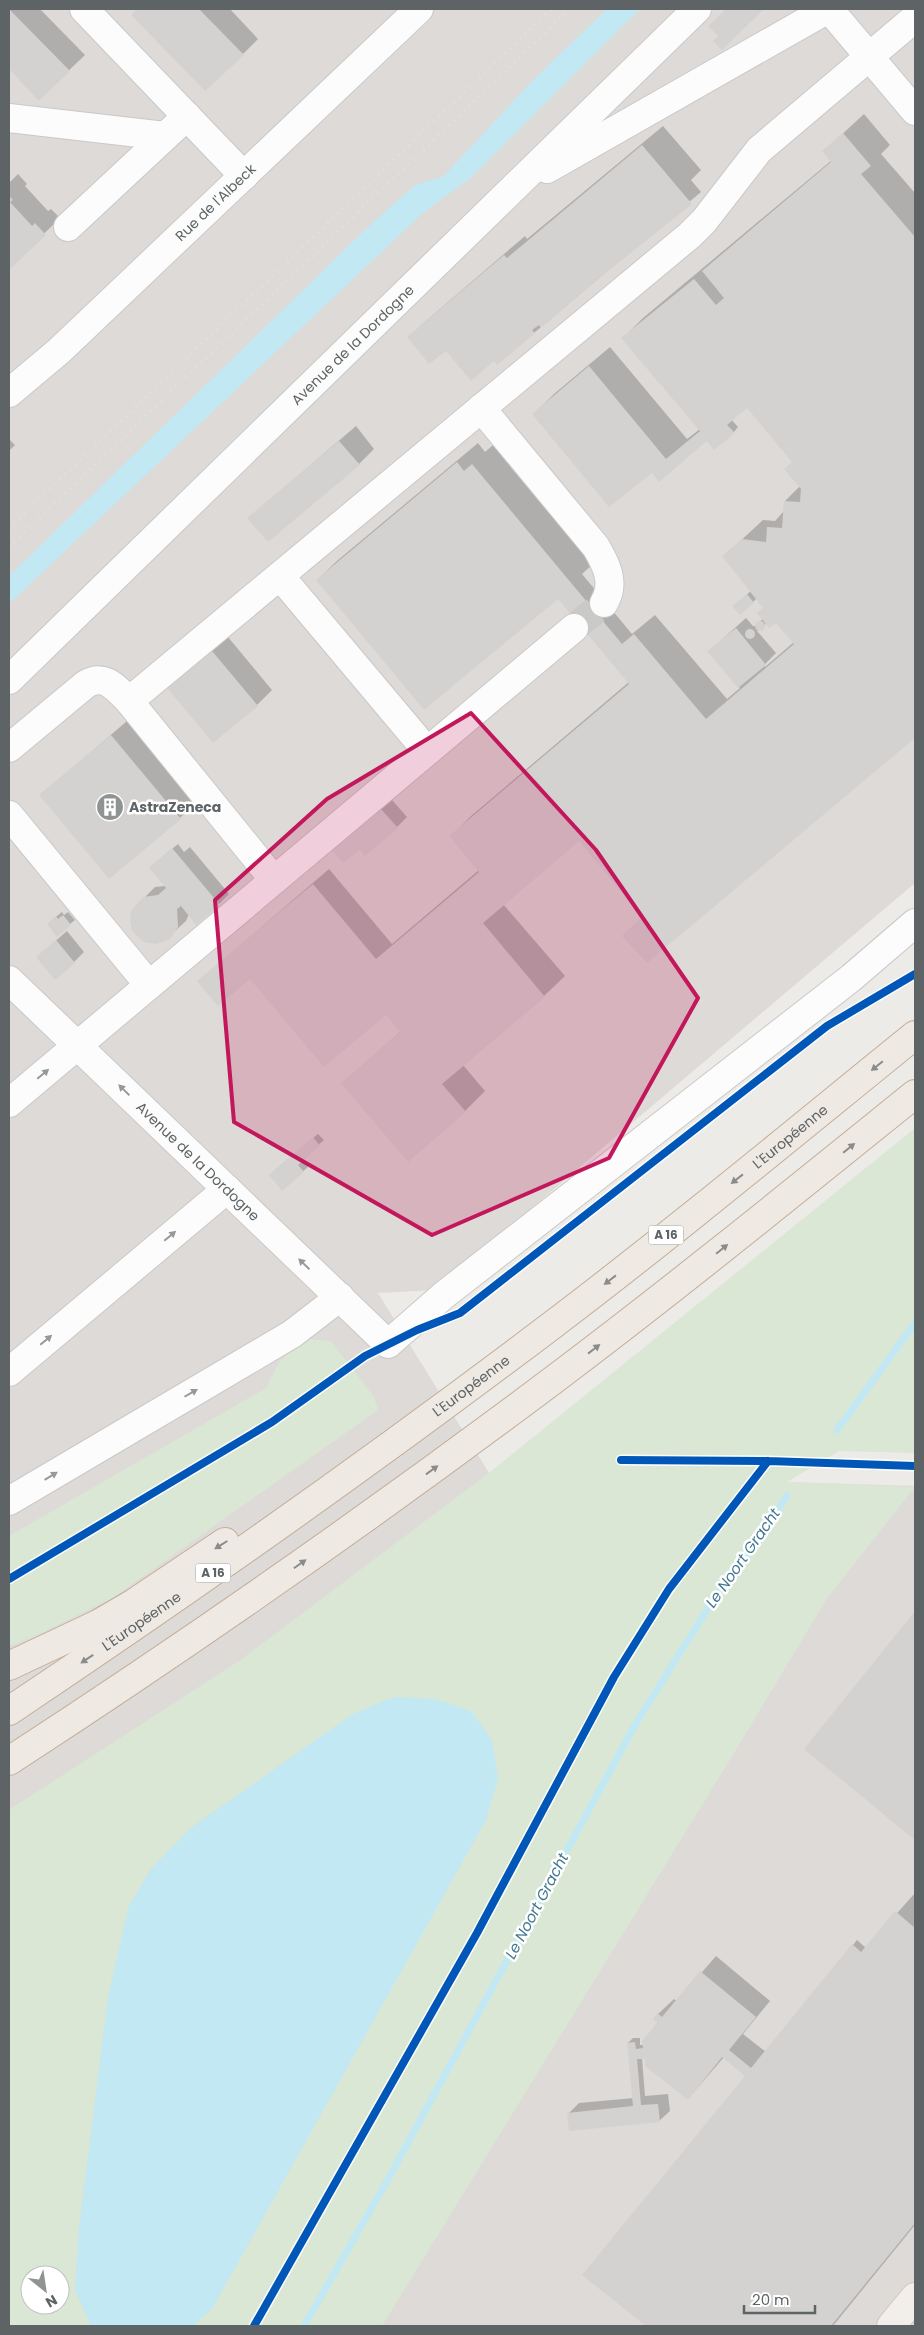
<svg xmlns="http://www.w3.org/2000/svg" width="924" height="2335" font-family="Poppins,sans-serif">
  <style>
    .industrial { fill: #dddad8; fill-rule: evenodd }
    .green { fill: #dae7d5; fill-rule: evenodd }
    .water { fill: #c1e8f3 }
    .shadow { fill: #0003; fill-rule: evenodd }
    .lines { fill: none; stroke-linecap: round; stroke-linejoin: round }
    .stream { stroke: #c1e8f3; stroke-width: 7 }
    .building { fill: #d4d2d1 }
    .minor-tunnel { stroke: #c9c9c7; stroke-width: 28; stroke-dasharray: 28 14; stroke-linecap: butt }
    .minor-casing { stroke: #c9c9c8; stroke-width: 30 }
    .major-casing { stroke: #d3c6b8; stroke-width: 30 }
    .highway-casing { stroke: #c2ad98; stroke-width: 30 }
    .minor { stroke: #fcfcfc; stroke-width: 28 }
    .major { stroke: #f2eee9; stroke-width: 28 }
    .highway { stroke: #efe9e3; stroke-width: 28 }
    .rail { stroke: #e2e2e2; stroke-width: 4; stroke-dasharray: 1 6; stroke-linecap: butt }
    .cycleway-casing { stroke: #fff; stroke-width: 11 }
    .cycleway { stroke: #0057b8; stroke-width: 8 }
    .oneway { fill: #8a8b8b }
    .oneway2 { fill: #95999a }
    .marked { fill: #c2185b; fill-opacity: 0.2; stroke: #c2185b; stroke-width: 4; stroke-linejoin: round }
    .labels { text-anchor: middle; stroke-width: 5; stroke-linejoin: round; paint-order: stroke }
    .shield { fill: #fff; stroke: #8e9293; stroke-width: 1 }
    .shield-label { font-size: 12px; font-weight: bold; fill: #5e6365 }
    .street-label { font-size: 14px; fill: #5e6365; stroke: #fff }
    .poi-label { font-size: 14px; font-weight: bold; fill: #5e6365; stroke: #fff; text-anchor: start }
    .water-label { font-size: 15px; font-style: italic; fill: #427790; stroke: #fff }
  </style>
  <rect width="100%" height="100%" fill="#edebe8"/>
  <path class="industrial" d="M 9,9 L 915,9 L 915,883 L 435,1290 L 378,1293 L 489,1473 L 915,1486 L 915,2326 L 9,2326 ZM 30,2275 L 60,2275 L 60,2305 L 30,2305 Z"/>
  <path class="green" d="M 915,1128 L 915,1453 L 839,1451 L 787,1482 L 915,1487 L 828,1597 L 731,1758 L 382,2326 L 193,2326 L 212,2309 L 353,1714 L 191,1828 L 151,1869 L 129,1906 L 108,1997 L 79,2228 L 75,2290 L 91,2326 L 9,2326 L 9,1810 L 239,1661 L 489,1473 ZM 30,2275 L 60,2275 L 60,2305 L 30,2305 Z
    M 307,1339 L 331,1341 L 374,1397 L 378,1410 L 111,1599 L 33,1637 L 9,1646 L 9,1536 L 266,1388 L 280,1361 Z"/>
  <path class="water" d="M 607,9 L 640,9 L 471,178 L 424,212 L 9,604 L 9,576 L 368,227 L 415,185 L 444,176 L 534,79 Z
    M 394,1697 L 435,1699 L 471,1711 L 492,1740 L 498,1779 L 486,1820 L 212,2309 L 193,2326 L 91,2326 L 75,2290 L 79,2228 L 108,1997 L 129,1906 L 151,1869 L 191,1828 L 353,1714 Z"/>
  <path class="shadow" d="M 9,9 L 40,9 L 85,55 L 39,99 L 9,68 Z
    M 138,9 L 230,9 L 258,39 L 243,54 Z
    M 864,114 L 890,145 L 881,154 L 915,193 L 915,736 L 647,961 L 643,917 L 579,839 L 503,904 L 565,976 L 544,996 L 463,1065 L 485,1091 L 465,1111 L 343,1083 L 401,1031 L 387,1015 L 251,977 L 199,981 L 329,869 L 392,944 L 479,870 L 451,836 L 471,816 L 629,682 L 559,599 L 317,580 L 338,560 L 478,443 L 485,452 L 493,445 L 593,564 L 582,574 L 632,634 L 655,615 L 727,699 L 740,688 L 709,651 L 746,618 L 753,626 L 757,626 L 763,618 L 764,607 L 757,598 L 753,602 L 739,601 L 751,591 L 724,556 L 763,520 L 775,521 L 784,511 L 785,501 L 800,486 L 793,461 L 747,406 L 731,419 L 738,427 L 734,432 L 708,439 L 652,471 L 534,414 L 554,394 L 610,347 L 687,439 L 700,429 L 623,338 L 643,318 L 832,160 L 824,151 ZM 776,621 L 794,642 L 765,667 L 764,665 L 776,653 L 757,631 L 767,623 Z
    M 663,126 L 701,170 L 691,180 L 701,192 L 534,333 L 494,360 L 446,349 L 419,327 L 525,236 L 527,239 Z
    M 18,174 L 27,184 L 25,186 L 48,211 L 51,209 L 60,218 L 9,268 L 9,183 Z
    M 356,426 L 374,449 L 359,464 L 249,518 Z
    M 10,440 L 15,445 L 9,451 L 9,441 Z
    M 228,637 L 272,690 L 257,705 L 169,688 Z
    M 127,721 L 195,803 L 180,818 L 41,795 Z
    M 392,800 L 407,817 L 397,827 L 344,840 Z
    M 178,844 L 184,852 L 190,847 L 229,894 L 219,904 L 189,914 L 186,921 L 164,941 L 156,943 L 144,941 L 133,931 L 144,898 L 155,887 L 165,886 L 155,863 Z
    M 62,912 L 64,915 L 68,912 L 75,920 L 70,924 L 53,919 Z
    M 67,931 L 84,952 L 74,962 L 37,957 Z
    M 318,1134 L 324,1140 L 302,1159 L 308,1167 L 282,1189 L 275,1170 Z
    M 915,1613 L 915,1838 L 805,1749 Z
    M 915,1893 L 915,2225 L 833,2326 L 648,2326 L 584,2275 L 750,2071 L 724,2057 L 688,2099 L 645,2057 L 642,2058 L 645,2096 L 668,2094 L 670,2111 L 659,2121 L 568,2114 L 579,2103 L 634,2098 L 628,2043 L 633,2038 L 640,2038 L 640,2045 L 644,2045 L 659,2023 L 658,2014 L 674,1999 L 677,2001 L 716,1956 L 770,2001 L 743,2034 L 766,2052 L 853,1945 L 857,1940 L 866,1948 Z"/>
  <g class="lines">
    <path class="stream" d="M 837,1430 L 915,1323
      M 304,2326 L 386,2183 L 635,1725 L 713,1600 L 755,1545 L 787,1496"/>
  </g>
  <path class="building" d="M 9,9 L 70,71 L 39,101 L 9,69 Z
    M 137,9 L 199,9 L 244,55 L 205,91 L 131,15 Z
    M 726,9 L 764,9 L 722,50 L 713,41 L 718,36 L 708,26 Z
    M 843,133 L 871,166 L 861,174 L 915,237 L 915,738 L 647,963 L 622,936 L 642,917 L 579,841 L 483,923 L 545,997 L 442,1084 L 466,1112 L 408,1162 L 341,1083 L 400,1032 L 386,1015 L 324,1067 L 250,979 L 218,1006 L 197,981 L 313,884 L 376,959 L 479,872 L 449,836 L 629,684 L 558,599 L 424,710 L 316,580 L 457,462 L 464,471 L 472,464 L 622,644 L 634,634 L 706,719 L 794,644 L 776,623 L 769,628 L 757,613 L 763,608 L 722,556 L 742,539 L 766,542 L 767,527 L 782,528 L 784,501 L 800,502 L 801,489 L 784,469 L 792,462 L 747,408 L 727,425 L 735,433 L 714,450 L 707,441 L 659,482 L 652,473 L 609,507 L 532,414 L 589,366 L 666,459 L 700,431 L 621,338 L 694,279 L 716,305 L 724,298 L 702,271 L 831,162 L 822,151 Z
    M 642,145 L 692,204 L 598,279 L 541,328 L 539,325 L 532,330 L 535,333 L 497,365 L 494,361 L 471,381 L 446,351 L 429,364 L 407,337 L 504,255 L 507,258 Z
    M 9,196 L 13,200 L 10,202 L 32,226 L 35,223 L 46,235 L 9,270 Z
    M 339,441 L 360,465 L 268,542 L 247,518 Z
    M 747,594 L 754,603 L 740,615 L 732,606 Z
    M755 626a5 5 0 1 1 10 0a5 5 0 1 1-10 0Z
    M 736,628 L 766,665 L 738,688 L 707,651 Z
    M745 634a5 5 0 1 1 10 0a5 5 0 1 1-10 0Z
    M 212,651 L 258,706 L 213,743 L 167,688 Z
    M 111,735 L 181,819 L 109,879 L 39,795 Z
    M 381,809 L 398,828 L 365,856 L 360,850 L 343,863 L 332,850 Z
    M 172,848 L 220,905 L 196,925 L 181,906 L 177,909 L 178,927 L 170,939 L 156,944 L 144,942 L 132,931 L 130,919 L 131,911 L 143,897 L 158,895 L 166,888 L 149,868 Z
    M 63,915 L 71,925 L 57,937 L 47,924 L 56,916 L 58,919 Z
    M 56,940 L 75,963 L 55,980 L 36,957 Z
    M 313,1137 L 320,1146 L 298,1165 L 304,1172 L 282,1191 L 269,1175 Z
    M 915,1611 L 915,1840 L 804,1749 Z
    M 895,1911 L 915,1928 L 915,2223 L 831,2326 L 646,2326 L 582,2275 L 745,2076 L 722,2057 L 688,2100 L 645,2066 L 645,2059 L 637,2059 L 641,2105 L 658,2104 L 660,2122 L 569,2131 L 567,2113 L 633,2106 L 627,2043 L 635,2042 L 636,2049 L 643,2048 L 642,2041 L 657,2023 L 653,2019 L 657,2013 L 662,2017 L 700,1971 L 756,2017 L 729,2050 L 751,2068 L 852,1944 L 861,1952 Z"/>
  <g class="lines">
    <path class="minor-tunnel" d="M 574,628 L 604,603"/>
    <g class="minor-casing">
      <g id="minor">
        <path d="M 84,9 L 244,176"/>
        <path d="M 829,9 L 915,111"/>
        <path d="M 9,118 L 165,136"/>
        <path d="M 547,169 L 828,9"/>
        <path d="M 68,227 L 187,116"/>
        <path id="s1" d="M 9,393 L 59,351 L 419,9"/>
        <path d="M 481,408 L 596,547 C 606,564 616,583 604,603"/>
        <path d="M 280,576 L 427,751"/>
        <path id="s2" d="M 9,680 L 697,9"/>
        <path d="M 129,701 L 690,235 L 704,221 L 759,150 L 915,18"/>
        <path d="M 9,748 L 86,684 C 105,673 116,688 129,701 L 274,880"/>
        <path d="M 9,815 L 149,985"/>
        <path id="s3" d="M 9,980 L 388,1344 L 444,1295 L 851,978 L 915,923"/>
        <path d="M 9,1103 L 574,628"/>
        <path d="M 9,1372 L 227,1189"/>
        <path d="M 9,1501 L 292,1334 L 340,1297"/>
      </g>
    </g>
    <g class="major-casing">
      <path id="major" d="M 891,2326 L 915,2297"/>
    </g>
    <g class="highway-casing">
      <g id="highway">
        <path d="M 9,1666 L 98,1624 L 134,1603 L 225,1542"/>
        <path id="s4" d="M 9,1711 C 193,1588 374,1460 551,1326 C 675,1232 794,1133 915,1035"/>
        <path d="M 9,1761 C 195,1640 378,1512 556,1378 C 678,1286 796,1190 915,1094"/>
      </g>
    </g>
    <use href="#minor" class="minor"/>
    <use href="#major" class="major"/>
    <use href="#highway" class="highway"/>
    <path class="rail" d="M 9,528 L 551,9
      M 9,547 L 570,9"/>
    <g class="cycleway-casing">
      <path id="cycleway" d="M 621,1460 L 768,1461 L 915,1466
        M 9,1579 L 272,1422 L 365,1356 L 417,1330 L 460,1313 L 827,1026 L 915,974
        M 254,2326 L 477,1933 L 614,1677 L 669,1589 L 768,1461"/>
    </g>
    <use href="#cycleway" class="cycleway"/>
  </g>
  <defs><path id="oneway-solid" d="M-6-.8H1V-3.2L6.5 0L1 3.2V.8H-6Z" transform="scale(1.25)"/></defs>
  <g class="oneway">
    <use href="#oneway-solid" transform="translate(877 1066) rotate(141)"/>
    <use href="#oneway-solid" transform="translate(849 1148) rotate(-39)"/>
    <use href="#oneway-solid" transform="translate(737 1179) rotate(142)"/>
    <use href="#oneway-solid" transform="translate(722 1249) rotate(-39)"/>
    <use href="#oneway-solid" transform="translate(610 1280) rotate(142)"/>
    <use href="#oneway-solid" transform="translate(594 1349) rotate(-38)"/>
    <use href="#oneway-solid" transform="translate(432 1470) rotate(-36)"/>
    <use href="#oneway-solid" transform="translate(221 1545) rotate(148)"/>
    <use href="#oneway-solid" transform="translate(300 1564) rotate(-35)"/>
    <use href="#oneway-solid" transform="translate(87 1659) rotate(146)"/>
  </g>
  <g class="oneway2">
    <use href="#oneway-solid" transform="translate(43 1074) rotate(-40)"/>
    <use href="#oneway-solid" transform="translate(124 1090) rotate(-136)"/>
    <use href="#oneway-solid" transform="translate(170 1236) rotate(-40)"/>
    <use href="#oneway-solid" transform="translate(304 1264) rotate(-136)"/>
    <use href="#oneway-solid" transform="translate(46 1340) rotate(-40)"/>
    <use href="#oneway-solid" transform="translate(191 1393) rotate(-30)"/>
    <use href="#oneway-solid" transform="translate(51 1476) rotate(-31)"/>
  </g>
  <path class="marked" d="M 471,713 L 596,850 L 698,998 L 609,1158 L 432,1235 L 234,1122 L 215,900 L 327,799 Z"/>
  <defs>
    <g id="building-disc" transform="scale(1.4375)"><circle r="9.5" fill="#909393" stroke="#fff"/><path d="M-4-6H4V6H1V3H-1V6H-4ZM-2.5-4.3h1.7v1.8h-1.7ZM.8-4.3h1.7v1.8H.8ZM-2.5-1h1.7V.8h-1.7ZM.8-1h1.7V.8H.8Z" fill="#fff"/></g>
  </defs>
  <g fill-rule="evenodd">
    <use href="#building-disc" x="110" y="807"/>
  </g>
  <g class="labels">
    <g class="shield">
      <rect x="648.5" y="1225.5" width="35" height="19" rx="4"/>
      <rect x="195.5" y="1563.5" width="35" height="19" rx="4"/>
    </g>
    <g class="shield-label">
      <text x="666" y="1239">A 16</text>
      <text x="213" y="1577">A 16</text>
    </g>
    <g class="street-label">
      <text dy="5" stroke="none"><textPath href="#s1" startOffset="281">Rue de l'Albeck</textPath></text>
      <text dy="5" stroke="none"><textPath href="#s2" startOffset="480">Avenue de la Dordogne</textPath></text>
      <text dy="5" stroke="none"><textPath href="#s4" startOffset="970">L'Européenne</textPath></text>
      <text dy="5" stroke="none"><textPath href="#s3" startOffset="262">Avenue de la Dordogne</textPath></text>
      <text dy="5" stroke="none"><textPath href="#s4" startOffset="565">L'Européenne</textPath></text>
      <text dy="5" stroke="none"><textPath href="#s4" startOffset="160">L'Européenne</textPath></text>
    </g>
    <g class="poi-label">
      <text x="129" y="812">AstraZeneca</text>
    </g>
    <g class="water-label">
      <text transform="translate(743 1558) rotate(-55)" y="5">Le Noort Gracht</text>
      <text transform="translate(537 1906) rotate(-62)" y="5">Le Noort Gracht</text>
    </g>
  </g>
  <rect width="924" height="2335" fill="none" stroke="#5e6365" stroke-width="20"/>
  <g transform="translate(45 2290) rotate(150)"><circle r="24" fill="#ffffff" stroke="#bfc1c1"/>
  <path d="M0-4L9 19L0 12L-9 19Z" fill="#909393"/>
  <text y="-8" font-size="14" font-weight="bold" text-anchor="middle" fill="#5e6365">N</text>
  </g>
  <path d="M744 2305v8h71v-8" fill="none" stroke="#5e6365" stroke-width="2.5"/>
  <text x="752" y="2305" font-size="15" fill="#5e6365" stroke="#ffffff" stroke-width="4" paint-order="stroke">20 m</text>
</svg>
